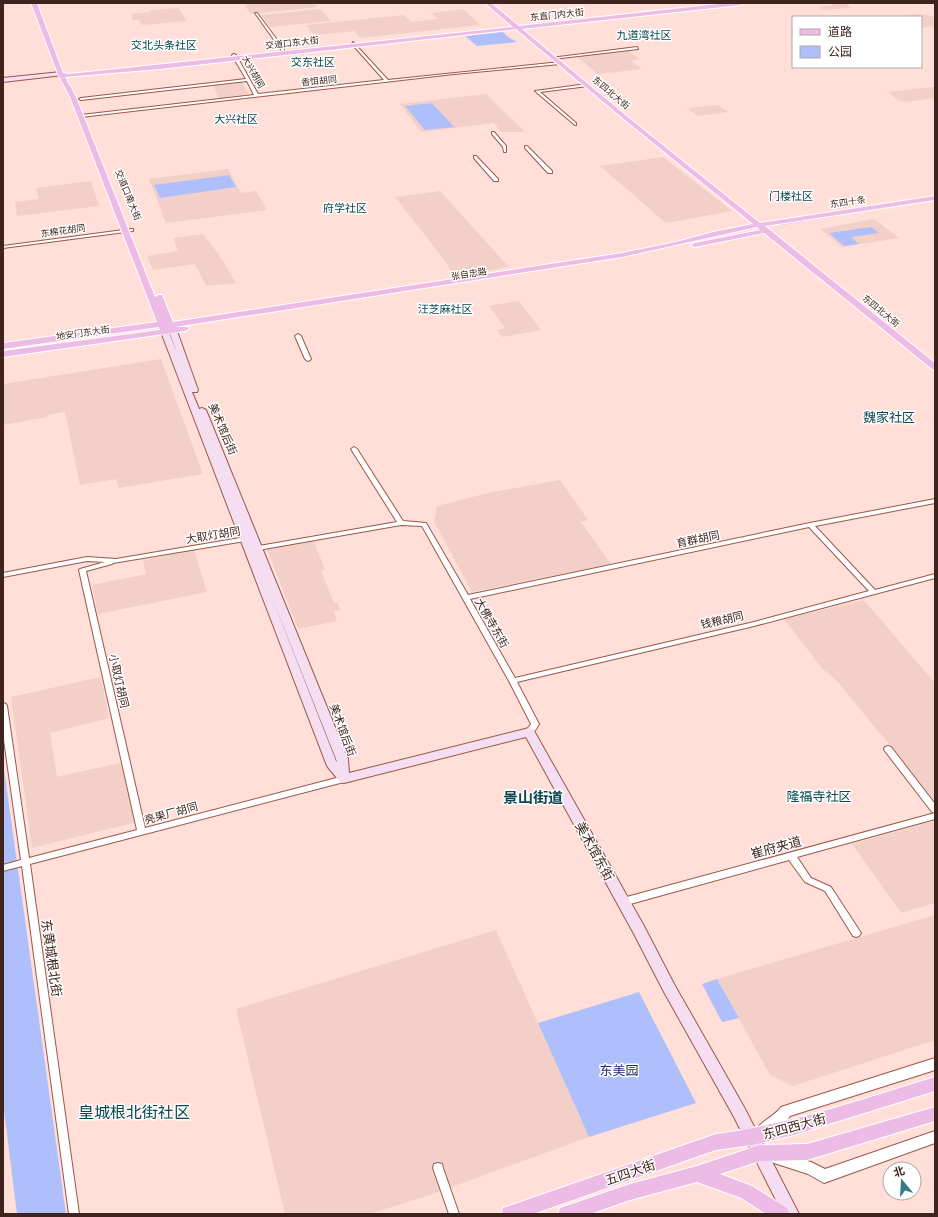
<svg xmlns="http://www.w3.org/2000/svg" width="938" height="1217" font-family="Arial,'Noto Sans SC',sans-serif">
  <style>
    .built { fill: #f2d0c8 }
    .green { fill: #aebffc }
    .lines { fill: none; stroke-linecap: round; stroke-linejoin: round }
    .minor-casing { stroke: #9a584a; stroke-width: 2 }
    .tertiary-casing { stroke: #9a584a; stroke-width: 2 }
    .secondary-casing { stroke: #9a584a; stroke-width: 2 }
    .primary-casing { stroke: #fff; stroke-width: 2 }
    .minor { fill: #fff; fill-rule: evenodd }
    .tertiary { fill: #fff; fill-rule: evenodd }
    .secondary { fill: #f6def2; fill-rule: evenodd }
    .primary { fill: #edbce6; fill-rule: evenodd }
    .labels { text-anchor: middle; stroke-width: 3; stroke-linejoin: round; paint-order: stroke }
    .far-street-label { font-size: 9px; fill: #3f231d; stroke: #fff }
    .far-quarter-label { font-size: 11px; fill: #0a4751; stroke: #fff }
    .street-label { font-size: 11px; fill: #3f231d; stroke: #fff }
    .quarter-label { font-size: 13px; fill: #0a4751; stroke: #fff }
    .near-street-label { font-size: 13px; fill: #3f231d; stroke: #fff }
    .near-park-label { font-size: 13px; fill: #212a70; stroke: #fff }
    .district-label { font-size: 15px; font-weight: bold; fill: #0a4751; stroke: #fff }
    .near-quarter-label { font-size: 16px; fill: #0a4751; stroke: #fff }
  </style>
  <rect width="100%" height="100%" fill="#ffdfd8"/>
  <path class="built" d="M 260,3 L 313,3 L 318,7 L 251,14 L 244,5 Z
    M 830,3 L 844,3 L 852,8 L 823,10 L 817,7 L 833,5 Z
    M 179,8 L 187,21 L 142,25 L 139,20 L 133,20 L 131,14 L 150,12 L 150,10 Z
    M 320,9 L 331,21 L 270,27 L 261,15 Z
    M 463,9 L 480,25 L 360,38 L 355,31 L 314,35 L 306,25 L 404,15 L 411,22 L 438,19 L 431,13 Z
    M 914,14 L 929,15 L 935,18 L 935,26 L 921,28 L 921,17 L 891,17 Z
    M 627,50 L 640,59 L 631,61 L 642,69 L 598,74 L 576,56 Z
    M 241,82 L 249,94 L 219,98 L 212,85 Z
    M 932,87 L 935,88 L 935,98 L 906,102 L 900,101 L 887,92 Z
    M 486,94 L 525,132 L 501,132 L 494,123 L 421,132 L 400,104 Z
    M 718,105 L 728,112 L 697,116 L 687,108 Z
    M 663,157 L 732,211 L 666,223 L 600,166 Z
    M 228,169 L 241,193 L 256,191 L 267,210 L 166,223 L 149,179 Z
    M 91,181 L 99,206 L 17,216 L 15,202 L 39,199 L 36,188 Z
    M 440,191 L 509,267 L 455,276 L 439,253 L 395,197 Z
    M 874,219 L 899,238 L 842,247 L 820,229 Z
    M 203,234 L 222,259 L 236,283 L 206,286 L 195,264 L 153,270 L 147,256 L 178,251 L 173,238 Z
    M 519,301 L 541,330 L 502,337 L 497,330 L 505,328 L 489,306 Z
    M 161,359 L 203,474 L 119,488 L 116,479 L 80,485 L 65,412 L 47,415 L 47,417 L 3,425 L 3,384 Z
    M 560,480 L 588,520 L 581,522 L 611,564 L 472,592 L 434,522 L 437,506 L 488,493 Z
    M 313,540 L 325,569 L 321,571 L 334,603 L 337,602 L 340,610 L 334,611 L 337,621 L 298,629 L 267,549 Z
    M 194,550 L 207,592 L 98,614 L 92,585 L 146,574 L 143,560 Z
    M 864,600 L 935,683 L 935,802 L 897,753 L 872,724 L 838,682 L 826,671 L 824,671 L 784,619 Z
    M 101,677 L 109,718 L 50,733 L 57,777 L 124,762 L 137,822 L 32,848 L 11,697 Z
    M 934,821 L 935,903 L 901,913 L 852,844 Z
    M 935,915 L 935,1040 L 793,1086 L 770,1075 L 717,979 Z
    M 496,930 L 589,1137 L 424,1197 L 369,1214 L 285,1214 L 236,1009 Z"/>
  <path class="green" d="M 503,32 L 508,37 L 517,42 L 477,46 L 465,36 Z
    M 432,103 L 454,127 L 425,130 L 405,106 Z
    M 229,175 L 236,187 L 160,198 L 154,185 Z
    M 935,200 L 781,225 L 780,224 Z
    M 871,227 L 879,233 L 851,237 L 859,244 L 844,246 L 829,233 Z
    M 3,762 L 66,1214 L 17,1214 L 3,1103 Z
    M 717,979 L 739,1018 L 722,1022 L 702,984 Z
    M 639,992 L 696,1103 L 589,1137 L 538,1023 Z"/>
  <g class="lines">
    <g class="minor-casing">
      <path id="minor" d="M 255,13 L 257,13 L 284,49 L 284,51 L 282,51 Z
        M 353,42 L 388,80 L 560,62 L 562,63 L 560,64 L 454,74 L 81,117 L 79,116 L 81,115 L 254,95 L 247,81 L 81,100 L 79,99 L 81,98 L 246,79 L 232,55 L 234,54 L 236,55 L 258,94 L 384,80 L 352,44 Z
        M 637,47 L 638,49 L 553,59 L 551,58 Z
        M 587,84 L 588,84 L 588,86 L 540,92 L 576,123 L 576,125 L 575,125 L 535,91 Z
        M 492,132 L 494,132 L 506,146 L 506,152 L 504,152 L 503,147 L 492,134 Z
        M 525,146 L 527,146 L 552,171 L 552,173 L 548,173 L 525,148 Z
        M 474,156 L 476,156 L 498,179 L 498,181 L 494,181 L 474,158 Z
        M 131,229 L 133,229 L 133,231 L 3,248 L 3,246 Z
        M 298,334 L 301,336 L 311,359 L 310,360 L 308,361 L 305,359 L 295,336 Z
        M 354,447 L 357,449 L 403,521 L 426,523 L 468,595 L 810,523 L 935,499 L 935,503 L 815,526 L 875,590 L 935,574 L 935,578 L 754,626 L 517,682 L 539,724 C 536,729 533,736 526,734 L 525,732 L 531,724 L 509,681 L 422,526 L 401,525 L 258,550 L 245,541 L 113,563 L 112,564 L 86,571 L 145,828 L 344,776 L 347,777 L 348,779 L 347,781 L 344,782 L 30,864 L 79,1214 L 69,1214 L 22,866 L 3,871 L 3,865 L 21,860 L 3,733 L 3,703 L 6,704 L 7,706 L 29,858 L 137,830 L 79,570 L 80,569 L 105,562 L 87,561 L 3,577 L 3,573 L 87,557 L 116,559 L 246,537 L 259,546 L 397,522 L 351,449 ZM 809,527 L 869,591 L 754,622 L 515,678 L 470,599 Z
        M 888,746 L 891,747 L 935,804 L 935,819 L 797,857 L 811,878 L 831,887 L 859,930 L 861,933 L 859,936 L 856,937 L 853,936 L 825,891 L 805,882 L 789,860 L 623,906 L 620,905 L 619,902 L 620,899 L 623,898 L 935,813 L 932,812 L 885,751 L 884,749 L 885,747 Z
        M 438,1163 L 442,1164 L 443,1168 L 459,1214 L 449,1214 L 433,1168 L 434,1164 Z"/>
    </g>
    <g class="tertiary-casing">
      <path id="tertiary" d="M 935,1058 L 935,1070 L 790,1116 L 786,1122 L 763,1136 L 758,1134 L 756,1130 C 761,1121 775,1116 781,1107 Z
        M 935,1131 L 935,1143 L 824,1183 L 808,1174 L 768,1161 L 766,1157 L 768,1153 L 773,1151 L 811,1162 L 825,1169 Z"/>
    </g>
    <g class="secondary-casing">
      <path id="secondary" d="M 61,72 L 64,74 L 63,75 L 3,82 L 3,78 Z
        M 170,329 L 176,329 L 177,331 L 198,390 L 197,392 L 192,392 L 199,409 L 202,408 L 206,410 L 348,759 L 349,773 L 529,728 L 533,729 L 644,926 L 674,984 L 744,1107 L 799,1214 L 783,1214 L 734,1117 L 664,992 L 634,934 L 526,737 L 344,783 L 340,782 L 327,766 L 161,332 L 165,330 L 168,330 L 177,353 L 169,331 ZM 269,590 L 336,759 L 337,762 L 336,761 Z"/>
    </g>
    <g class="primary-casing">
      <path id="primary" d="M 31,3 L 37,3 L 63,73 L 69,74 L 513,27 L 485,3 L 491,3 L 519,26 L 727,3 L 744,3 L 741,5 L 522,29 L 629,118 L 760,223 L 935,196 L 935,200 L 765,226 L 935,363 L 935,370 L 932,369 L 764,233 L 695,247 L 691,245 L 695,243 L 760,230 L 757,227 L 622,257 L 175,327 L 188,327 L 189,329 L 185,331 L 3,357 L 3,351 L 160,330 L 159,327 L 3,349 L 3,343 L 157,322 L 70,97 L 58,74 ZM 516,29 L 625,120 L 753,224 L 713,232 L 676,242 L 622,253 L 173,322 L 162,295 L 159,295 L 155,297 L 76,97 L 65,77 L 160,69 Z
        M 935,1077 L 935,1091 L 794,1135 L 752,1145 L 716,1150 L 533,1214 L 501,1214 L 503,1208 L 509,1206 L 716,1134 C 791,1124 863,1099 935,1077 Z
        M 935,1107 L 935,1121 L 807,1160 L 760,1161 L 720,1174 L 752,1186 L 787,1208 L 789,1214 L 766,1214 L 741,1198 L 697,1182 L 630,1200 L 590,1214 L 558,1214 L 560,1208 L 630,1184 L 697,1166 L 760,1145 L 807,1144 Z"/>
    </g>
    <use href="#minor" class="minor"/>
    <use href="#tertiary" class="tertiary"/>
    <use href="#secondary" class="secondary"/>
    <use href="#primary" class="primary"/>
  </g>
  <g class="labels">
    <g class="far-street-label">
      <text transform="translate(557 15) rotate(-6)" y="3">东直门内大街</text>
      <text transform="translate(292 43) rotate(-6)" y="3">交道口东大街</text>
      <text transform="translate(253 72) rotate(60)" y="3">大兴胡同</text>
      <text transform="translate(319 81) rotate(-6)" y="3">香饵胡同</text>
      <text transform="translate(611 93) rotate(40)" y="3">东四北大街</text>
      <text transform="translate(128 195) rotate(68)" y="3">交道口南大街</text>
      <text transform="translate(848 202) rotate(-8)" y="3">东四十条</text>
      <text transform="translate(63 231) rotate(-8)" y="3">东棉花胡同</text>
      <text transform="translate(469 274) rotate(-9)" y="3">张自忠路</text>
      <text transform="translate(881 311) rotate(39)" y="3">东四北大街</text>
      <text transform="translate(83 333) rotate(-8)" y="3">地安门东大街</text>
    </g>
    <g class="far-quarter-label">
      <text x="644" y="39">九道湾社区</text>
      <text x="164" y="49">交北头条社区</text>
      <text x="313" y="66">交东社区</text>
      <text x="236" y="123">大兴社区</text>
      <text x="791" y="200">门楼社区</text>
      <text x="345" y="212">府学社区</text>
      <text x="445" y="313">汪芝麻社区</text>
    </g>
    <g class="street-label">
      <text transform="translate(223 429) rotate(67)" y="4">美术馆后街</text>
      <text transform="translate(213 535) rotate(-9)" y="4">大取灯胡同</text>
      <text transform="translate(698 539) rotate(-12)" y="4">育群胡同</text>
      <text transform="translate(722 620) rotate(-13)" y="4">钱粮胡同</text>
      <text transform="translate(492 623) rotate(60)" y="4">大佛寺东街</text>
      <text transform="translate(119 681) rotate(77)" y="4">小取灯胡同</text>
      <text transform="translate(343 730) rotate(70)" y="4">美术馆后街</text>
      <text transform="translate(171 813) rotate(-15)" y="4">亮果厂胡同</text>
    </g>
    <g class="quarter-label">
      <text x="889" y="422">魏家社区</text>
      <text x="819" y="801">隆福寺社区</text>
    </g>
    <g class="near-street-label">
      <text transform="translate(776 847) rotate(-15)" y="5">崔府夹道</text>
      <text transform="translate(595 851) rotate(61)" y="5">美术馆东街</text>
      <text transform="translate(52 958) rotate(82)" y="5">东黄城根北街</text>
      <text transform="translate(794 1126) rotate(-15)" y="5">东四西大街</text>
      <text transform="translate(630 1172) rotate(-19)" y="5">五四大街</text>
    </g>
    <g class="near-park-label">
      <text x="619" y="1075">东美园</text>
    </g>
    <g class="district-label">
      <text x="533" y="803">景山街道</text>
    </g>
    <g class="near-quarter-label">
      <text x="134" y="1118">皇城根北街社区</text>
    </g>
  </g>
  <rect width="938" height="1217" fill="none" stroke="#3f231d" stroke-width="8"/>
  <rect x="792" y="16" width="130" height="52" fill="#ffffff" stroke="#b2a7a5"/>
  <rect x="800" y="29" width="20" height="6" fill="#edbce6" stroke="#b2a7a5"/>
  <text x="828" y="36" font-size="12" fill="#3f231d">道路</text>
  <rect x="800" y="46" width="20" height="12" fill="#aebffc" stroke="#b2a7a5"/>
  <text x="828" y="56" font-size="12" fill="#3f231d">公园</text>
  <g transform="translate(902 1181) rotate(342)"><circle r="19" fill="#ffffff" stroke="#b2a7a5"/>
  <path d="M0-3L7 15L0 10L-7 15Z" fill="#337986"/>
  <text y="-6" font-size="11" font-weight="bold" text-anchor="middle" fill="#3f231d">北</text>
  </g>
</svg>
